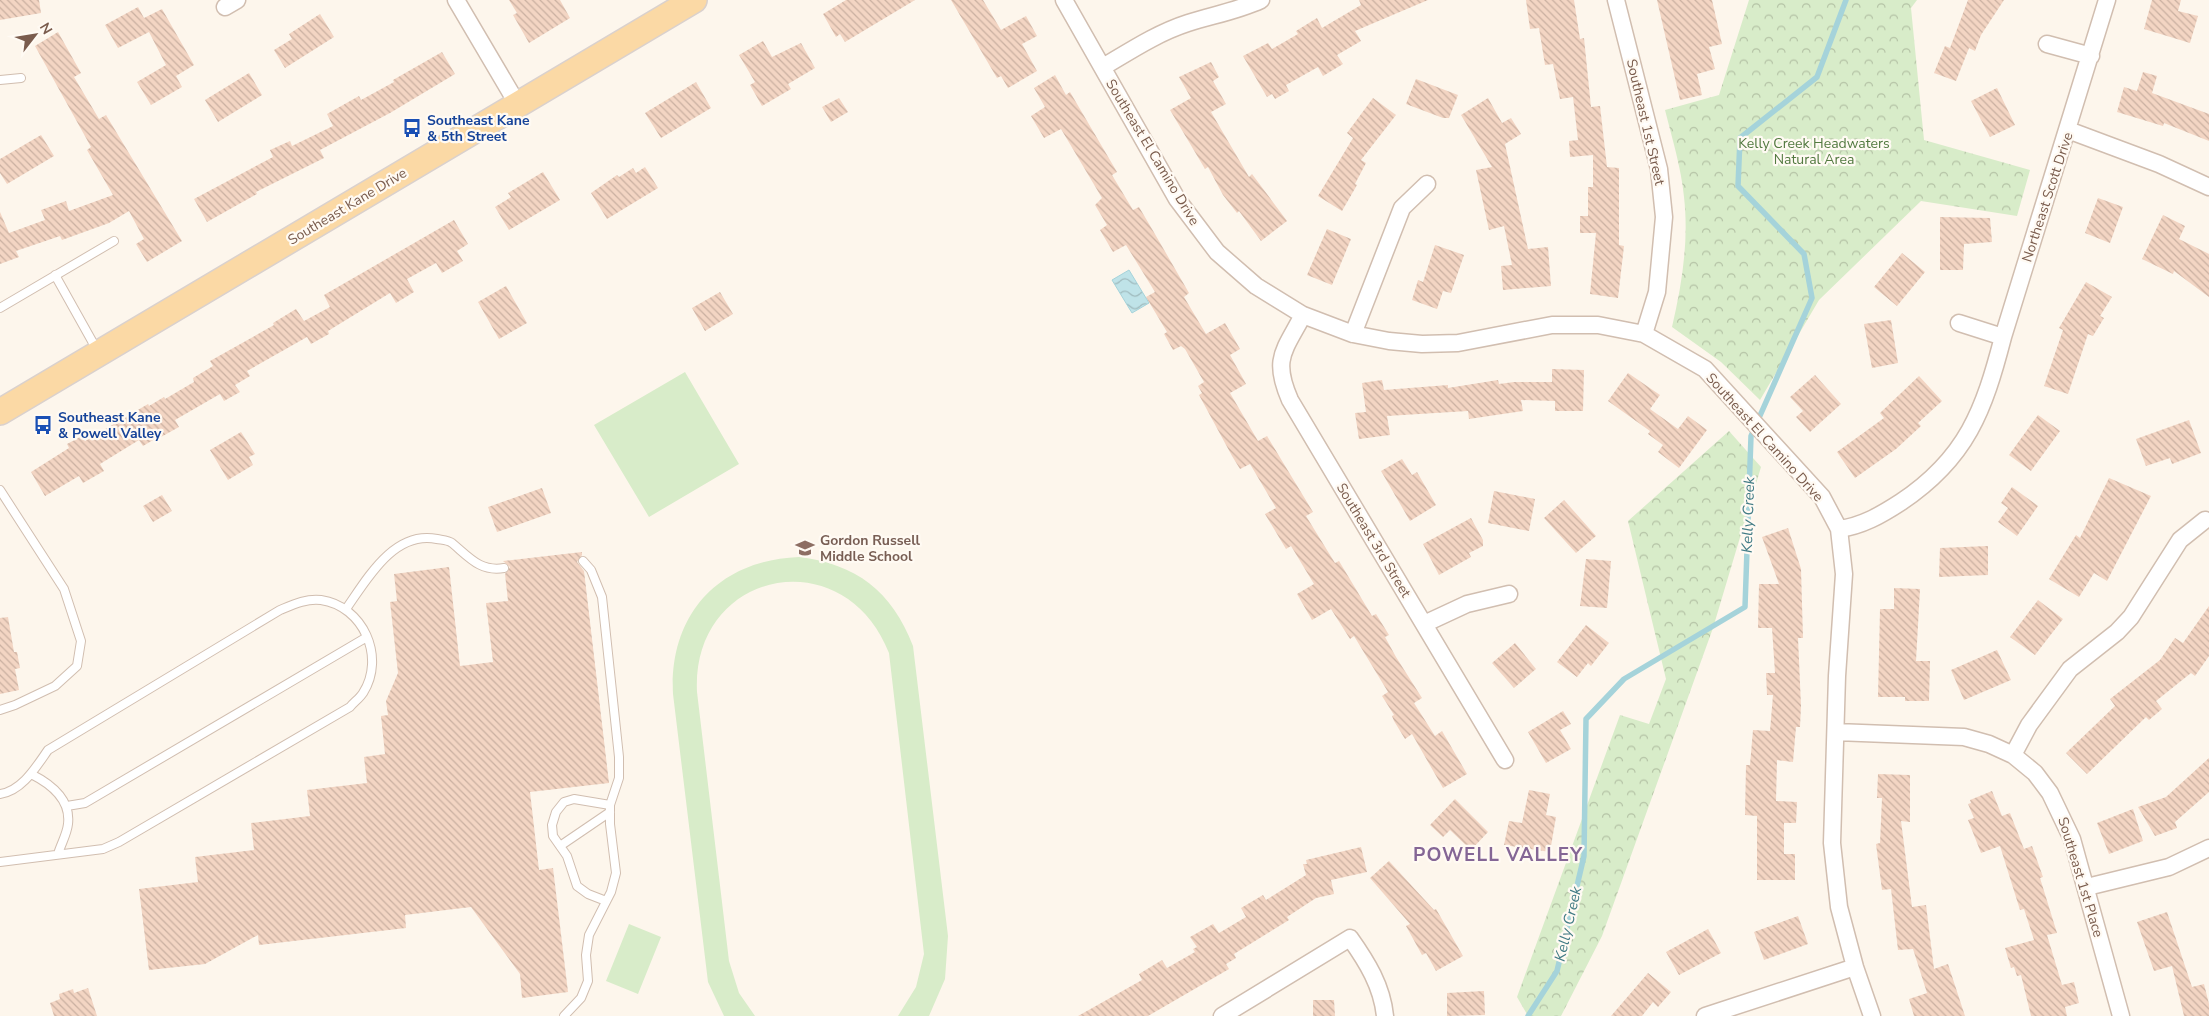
<svg xmlns="http://www.w3.org/2000/svg" width="2209" height="1016" font-family="'Nunito Sans',sans-serif">
  <style>
    .grass { fill: #d8ecc9 }
    .forest { fill: url(#forest-crowns) }
    .water { fill: url(#water-waves); stroke: #a5d3da }
    .lines { fill: none; stroke-linecap: round; stroke-linejoin: round }
    .stream { stroke: #a5d3da; stroke-width: 5.5 }
    .building { fill: url(#building-back-hatch) }
    .lane-casing { stroke: #d1beb0; stroke-width: 10 }
    .street-casing { stroke: #d1beb0; stroke-width: 19 }
    .primary-casing { stroke: #dad1cd; stroke-width: 28 }
    .lane { stroke: #fff; stroke-width: 8 }
    .street { stroke: #fff; stroke-width: 16 }
    .primary { stroke: #fbd9a5; stroke-width: 25 }
    .labels { text-anchor: middle; stroke-width: 4.5; stroke-linejoin: round; paint-order: stroke }
    .transit-label { font-size: 14px; font-weight: bold; fill: #164399; stroke: #fffaf3; text-anchor: start }
    .street-label { font-size: 14px; fill: #7a5c4d; stroke: #fffaf3 }
    .park-label { font-size: 14px; fill: #537a41; stroke: #fffaf3 }
    .education-label { font-size: 14px; font-weight: bold; fill: #785e54; stroke: #fffaf3; text-anchor: start }
    .water-label { font-size: 15px; font-style: italic; fill: #437c86; stroke: #fffaf3 }
    .district-label { font-size: 19px; font-weight: bold; letter-spacing: 1px; fill: #846695; stroke: #fffaf3 }
  </style>
  <defs>
    <pattern id="forest-crowns" width="20" height="18" patternUnits="userSpaceOnUse" patternTransform="scale(1.25)"><rect width="20" height="18" fill="#d8ecc9"/><path d="M2 6a3 3 0 1 1 6 0M12 15a3 3 0 1 1 6 0" fill="none" stroke="#b4c2a5"/></pattern>
    <pattern id="water-waves" width="16" height="10" patternUnits="userSpaceOnUse" patternTransform="scale(1.25)"><rect width="16" height="10" fill="#bfe3e8"/><path d="M0 5q4-4 8 0t8 0" fill="none" stroke="#a0bbbe"/></pattern>
    <pattern id="building-back-hatch" width="6" height="6" patternUnits="userSpaceOnUse" patternTransform="scale(1.25)"><rect width="6" height="6" fill="#f3d5c3"/><path d="M-1 5l2 2M0 0l6 6M5-1l2 2" fill="none" stroke="#cab0a1"/></pattern>
  </defs>
  <rect width="100%" height="100%" fill="#fdf6ec"/>
  <path class="grass" d="M 685,372 L 739,464 L 649,517 L 594,425 Z
    M 799,557 C 856,564 892,591 913,646 L 948,936 L 945,979 L 929,1016 L 898,1016 L 916,987 L 924,954 L 889,653 C 844,538 691,570 697,692 L 729,961 L 739,993 L 755,1016 L 724,1016 L 708,982 L 673,694 C 669,614 719,560 799,557 Z
    M 629,924 L 661,937 L 638,994 L 606,981 Z"/>
  <path class="forest" d="M 1749,0 L 1917,0 L 1911,8 L 1924,140 L 2030,170 L 2017,216 L 1921,201 L 1819,300 L 1760,400 L 1721,362 L 1672,327 C 1682,284 1689,241 1684,197 C 1681,167 1672,138 1665,110 L 1719,95 Z
    M 1729,431 L 1761,467 L 1713,628 L 1602,936 L 1561,1016 L 1528,1016 L 1517,997 L 1620,715 L 1649,724 L 1666,679 L 1628,521 Z"/>
  <path class="water" d="M 1129,270 L 1149,303 L 1132,313 L 1112,280 Z"/>
  <g class="lines">
    <path class="stream" d="M 1528,1016 L 1557,971 L 1584,856 L 1586,719 L 1624,679 L 1745,607 L 1751,436 L 1812,298 L 1804,254 L 1738,186 L 1740,138 L 1817,77 L 1846,0"/>
  </g>
  <path class="building" d="M 0,0 L 39,0 L 41,13 L 0,20 Z
    M 509,0 L 560,0 L 570,18 L 529,43 L 513,15 L 517,13 Z
    M 846,0 L 915,0 L 845,42 L 840,34 L 836,37 L 823,14 Z
    M 951,0 L 983,0 L 1001,30 L 1026,16 L 1037,36 L 1022,44 L 1037,71 L 1008,88 L 1001,76 L 997,78 Z
    M 1359,0 L 1428,0 L 1355,31 L 1361,41 L 1337,55 L 1343,64 L 1323,76 L 1318,67 L 1286,85 L 1289,91 L 1275,99 L 1272,94 L 1267,97 L 1243,56 L 1268,43 L 1272,49 L 1298,34 L 1296,31 L 1317,18 L 1322,28 L 1361,5 Z
    M 1526,0 L 1574,0 L 1580,39 L 1584,38 L 1591,107 L 1600,106 L 1607,167 L 1619,168 L 1619,245 L 1624,246 L 1618,298 L 1590,294 L 1596,233 L 1580,233 L 1580,216 L 1588,216 L 1588,187 L 1593,187 L 1593,155 L 1570,157 L 1569,141 L 1578,140 L 1573,97 L 1560,99 L 1553,64 L 1545,65 L 1539,28 L 1530,29 Z
    M 1657,0 L 1712,0 L 1722,44 L 1709,47 L 1715,69 L 1697,74 L 1702,95 L 1680,100 Z
    M 1968,0 L 2004,0 L 1981,35 L 1975,51 L 1969,48 L 1956,81 L 1934,73 L 1945,46 L 1950,48 Z
    M 2152,0 L 2181,0 L 2178,11 L 2198,16 L 2190,43 L 2144,29 Z
    M 138,7 L 144,18 L 162,9 L 194,65 L 176,76 L 182,87 L 151,105 L 137,82 L 166,65 L 149,32 L 118,48 L 105,25 Z
    M 320,14 L 334,37 L 285,68 L 274,50 L 292,39 L 289,34 Z
    M 58,32 L 81,73 L 74,77 L 99,119 L 106,115 L 182,241 L 147,262 L 136,244 L 144,239 L 129,211 L 109,223 L 62,240 L 60,236 L 16,251 L 19,257 L 0,264 L 0,212 L 9,233 L 45,220 L 41,210 L 66,201 L 69,211 L 113,195 L 87,150 L 91,147 L 35,46 Z
    M 763,41 L 772,57 L 801,43 L 815,68 L 788,84 L 791,89 L 762,106 L 750,85 L 755,82 L 739,55 Z
    M 442,52 L 455,74 L 390,113 L 320,150 L 324,158 L 256,192 L 257,194 L 207,222 L 194,199 L 273,157 L 270,150 L 290,141 L 292,146 L 333,126 L 327,114 L 359,96 L 361,100 L 394,82 L 393,80 Z
    M 1211,62 L 1219,77 L 1213,81 L 1226,104 L 1211,112 L 1249,177 L 1252,174 L 1287,221 L 1261,241 L 1239,211 L 1237,213 L 1223,195 L 1208,167 L 1205,169 L 1170,110 L 1191,98 L 1179,77 Z
    M 2143,72 L 2157,76 L 2152,93 L 2209,114 L 2209,141 L 2164,123 L 2163,126 L 2117,112 L 2124,87 L 2137,91 Z
    M 249,73 L 262,95 L 218,122 L 205,100 Z
    M 1055,75 L 1066,95 L 1070,92 L 1117,172 L 1112,175 L 1133,210 L 1139,207 L 1152,229 L 1189,293 L 1184,297 L 1206,334 L 1225,323 L 1240,349 L 1230,355 L 1246,384 L 1230,393 L 1258,441 L 1267,436 L 1313,512 L 1306,516 L 1335,563 L 1339,561 L 1372,616 L 1376,614 L 1389,635 L 1385,637 L 1396,657 L 1422,698 L 1414,703 L 1435,736 L 1442,731 L 1467,774 L 1443,788 L 1412,734 L 1405,739 L 1394,721 L 1392,716 L 1394,715 L 1382,696 L 1388,692 L 1354,636 L 1350,639 L 1331,609 L 1312,620 L 1297,594 L 1314,584 L 1291,546 L 1286,549 L 1265,514 L 1276,508 L 1250,464 L 1240,469 L 1232,456 L 1199,395 L 1202,393 L 1198,386 L 1204,382 L 1185,349 L 1181,346 L 1173,350 L 1164,334 L 1167,332 L 1146,297 L 1155,292 L 1126,245 L 1113,252 L 1100,230 L 1107,225 L 1095,205 L 1102,198 L 1061,129 L 1044,138 L 1031,116 L 1045,107 L 1034,88 Z
    M 1416,79 L 1458,95 L 1449,118 L 1443,118 L 1406,104 Z
    M 696,82 L 711,108 L 661,138 L 645,113 Z
    M 1997,88 L 2015,125 L 1990,137 L 1971,101 Z
    M 839,98 L 848,112 L 831,122 L 822,107 Z
    M 1373,98 L 1396,115 L 1361,160 L 1366,163 L 1355,184 L 1357,185 L 1342,211 L 1318,196 L 1353,138 L 1347,133 Z
    M 1488,98 L 1502,123 L 1511,118 L 1521,134 L 1505,144 L 1528,249 L 1548,247 L 1551,286 L 1503,290 L 1501,266 L 1512,265 L 1504,226 L 1489,230 L 1476,170 L 1492,167 L 1461,115 Z
    M 41,135 L 54,156 L 7,184 L 0,173 L 0,159 Z
    M 645,167 L 658,188 L 607,219 L 591,193 L 617,175 L 619,177 L 633,168 L 636,173 Z
    M 543,172 L 560,200 L 509,230 L 495,207 L 511,197 L 508,193 Z
    M 2098,198 L 2123,207 L 2110,243 L 2085,233 Z
    M 2163,215 L 2185,226 L 2179,239 L 2209,254 L 2209,297 L 2174,271 L 2173,274 L 2142,259 Z
    M 1940,217 L 1990,218 L 1992,242 L 1964,244 L 1963,270 L 1940,270 Z
    M 454,220 L 468,244 L 457,251 L 463,261 L 442,273 L 436,263 L 407,279 L 414,292 L 396,303 L 390,293 L 328,331 L 329,334 L 311,344 L 307,337 L 247,371 L 250,376 L 235,385 L 240,392 L 224,401 L 220,394 L 175,420 L 179,427 L 161,437 L 160,436 L 143,446 L 139,440 L 100,464 L 104,471 L 83,483 L 79,476 L 45,496 L 31,472 L 69,448 L 67,444 L 82,436 L 85,441 L 148,404 L 149,406 L 164,397 L 165,399 L 194,382 L 193,378 L 213,366 L 210,361 L 274,325 L 273,323 L 296,309 L 304,321 L 330,307 L 324,295 Z
    M 1327,229 L 1351,239 L 1332,285 L 1307,275 Z
    M 1435,245 L 1464,255 L 1451,293 L 1443,291 L 1437,309 L 1412,300 L 1418,280 L 1423,282 Z
    M 1902,253 L 1925,272 L 1897,306 L 1874,287 Z
    M 2086,282 L 2112,297 L 2100,316 L 2104,318 L 2093,336 L 2088,334 L 2068,394 L 2044,386 L 2063,330 L 2059,328 Z
    M 506,286 L 527,323 L 499,339 L 478,302 Z
    M 720,292 L 733,314 L 705,331 L 692,308 Z
    M 1891,320 L 1898,363 L 1872,368 L 1864,324 Z
    M 1552,369 L 1584,370 L 1583,411 L 1555,411 L 1555,401 L 1521,400 L 1523,411 L 1469,419 L 1468,411 L 1387,416 L 1390,435 L 1359,439 L 1355,413 L 1366,412 L 1362,383 L 1382,380 L 1384,390 L 1448,385 L 1448,388 L 1498,380 L 1499,384 L 1514,382 L 1552,382 Z
    M 1628,373 L 1660,395 L 1650,409 L 1678,429 L 1688,416 L 1707,430 L 1679,468 L 1658,452 L 1663,445 L 1648,434 L 1650,431 L 1608,401 Z
    M 1815,375 L 1841,404 L 1810,432 L 1796,417 L 1803,411 L 1790,397 Z
    M 1919,376 L 1942,401 L 1918,423 L 1921,426 L 1896,449 L 1855,478 L 1837,452 L 1884,418 L 1880,413 Z
    M 2038,415 L 2060,431 L 2031,471 L 2009,455 Z
    M 2189,420 L 2201,453 L 2172,464 L 2170,458 L 2146,466 L 2136,439 Z
    M 241,432 L 255,454 L 249,457 L 253,465 L 228,480 L 210,450 Z
    M 1402,459 L 1412,475 L 1417,472 L 1436,505 L 1410,521 L 1381,471 Z
    M 2109,478 L 2151,496 L 2107,581 L 2094,573 L 2079,597 L 2049,579 L 2076,535 L 2080,538 Z
    M 2012,487 L 2038,506 L 2017,536 L 1998,522 L 2008,508 L 2001,503 Z
    M 542,488 L 551,513 L 497,532 L 488,507 Z
    M 1494,491 L 1535,499 L 1529,531 L 1488,523 Z
    M 162,495 L 172,511 L 153,522 L 143,506 Z
    M 1564,500 L 1596,536 L 1576,553 L 1544,518 Z
    M 1471,518 L 1483,540 L 1483,546 L 1469,553 L 1471,557 L 1439,575 L 1423,544 Z
    M 1788,528 L 1801,569 L 1803,638 L 1798,638 L 1801,706 L 1800,727 L 1796,727 L 1793,762 L 1777,760 L 1776,801 L 1797,802 L 1796,823 L 1784,823 L 1784,854 L 1795,854 L 1795,880 L 1757,880 L 1757,816 L 1745,815 L 1746,765 L 1750,765 L 1753,730 L 1770,731 L 1773,695 L 1767,695 L 1766,673 L 1775,673 L 1772,628 L 1758,628 L 1759,584 L 1779,584 L 1762,537 Z
    M 1988,546 L 1988,575 L 1939,577 L 1940,548 Z
    M 582,552 L 582,555 L 577,562 L 584,571 L 609,783 L 530,792 L 539,870 L 553,868 L 568,992 L 522,998 L 520,974 L 471,907 L 405,915 L 406,928 L 259,945 L 258,935 L 205,964 L 149,970 L 139,889 L 198,882 L 195,857 L 254,850 L 251,823 L 310,816 L 307,790 L 367,783 L 364,757 L 385,754 L 381,716 L 388,715 L 386,701 L 398,673 L 390,602 L 397,601 L 394,574 L 449,567 L 460,666 L 493,662 L 486,603 L 508,601 L 505,574 L 510,567 L 503,561 Z
    M 1586,559 L 1611,561 L 1607,608 L 1580,606 Z
    M 1894,588 L 1920,589 L 1916,661 L 1930,661 L 1929,701 L 1905,701 L 1905,697 L 1878,697 L 1880,609 L 1894,609 Z
    M 2038,600 L 2063,619 L 2035,655 L 2010,637 Z
    M 2209,606 L 2209,656 L 2195,676 L 2191,673 L 2156,701 L 2162,709 L 2149,720 L 2146,717 L 2087,774 L 2066,753 L 2115,706 L 2110,699 L 2160,660 L 2175,638 L 2183,643 Z
    M 8,617 L 14,652 L 17,652 L 20,668 L 15,669 L 19,690 L 0,694 L 0,618 Z
    M 1586,625 L 1609,643 L 1591,666 L 1588,663 L 1577,677 L 1557,662 Z
    M 1515,643 L 1536,669 L 1514,688 L 1492,663 Z
    M 1997,650 L 2011,680 L 1964,700 L 1951,670 Z
    M 1563,711 L 1571,724 L 1560,730 L 1571,749 L 1546,763 L 1528,732 Z
    M 2209,758 L 2209,792 L 2175,822 L 2177,828 L 2155,836 L 2138,807 L 2166,797 Z
    M 1878,774 L 1910,775 L 1910,822 L 1901,821 L 1912,907 L 1926,905 L 1934,969 L 1948,964 L 1965,1016 L 1914,1016 L 1909,999 L 1927,993 L 1913,949 L 1898,950 L 1891,889 L 1882,890 L 1876,844 L 1880,843 L 1882,798 L 1877,798 Z
    M 1529,790 L 1550,794 L 1546,815 L 1556,817 L 1550,852 L 1504,845 L 1509,821 L 1522,823 Z
    M 1992,791 L 2002,816 L 2010,813 L 2024,849 L 2032,846 L 2043,877 L 2040,878 L 2057,933 L 2047,935 L 2062,985 L 2074,982 L 2079,1003 L 2065,1007 L 2067,1016 L 2031,1016 L 2021,975 L 2017,976 L 2014,967 L 2011,968 L 2005,948 L 2034,940 L 2024,909 L 2020,910 L 2000,846 L 1981,853 L 1968,820 L 1974,818 L 1968,804 L 1971,803 L 1970,800 Z
    M 1455,799 L 1488,832 L 1471,850 L 1450,830 L 1443,837 L 1430,825 Z
    M 2133,809 L 2143,841 L 2109,854 L 2097,823 Z
    M 1361,847 L 1367,872 L 1331,880 L 1334,894 L 1316,898 L 1287,917 L 1289,920 L 1234,954 L 1236,958 L 1226,964 L 1229,969 L 1148,1016 L 1078,1016 L 1142,980 L 1139,974 L 1162,960 L 1167,968 L 1195,952 L 1193,949 L 1197,947 L 1190,937 L 1213,924 L 1219,933 L 1246,917 L 1241,908 L 1263,895 L 1266,900 L 1306,875 L 1303,864 L 1307,864 L 1306,860 Z
    M 1389,861 L 1434,910 L 1436,909 L 1463,956 L 1436,971 L 1426,953 L 1422,955 L 1406,926 L 1410,924 L 1370,878 Z
    M 2167,912 L 2192,987 L 2204,984 L 2209,1004 L 2209,1016 L 2184,1016 L 2172,966 L 2154,971 L 2137,922 Z
    M 1798,916 L 1808,944 L 1764,960 L 1754,932 Z
    M 1708,929 L 1721,953 L 1679,975 L 1666,952 Z
    M 1648,973 L 1671,992 L 1658,1007 L 1653,1002 L 1642,1016 L 1611,1016 Z
    M 88,988 L 97,1016 L 54,1016 L 50,1003 L 60,999 L 59,994 L 73,989 L 74,993 Z
    M 1484,991 L 1485,1015 L 1447,1016 L 1447,993 Z
    M 1313,1000 L 1334,1000 L 1335,1016 L 1313,1016 Z"/>
  <g class="lines">
    <g class="lane-casing">
      <path id="lane" d="M 0,80 L 21,78
        M 55,275 L 97,350
        M 0,308 L 114,241
        M 0,490 L 64,589 L 81,641 L 77,666 L 55,686 L 15,705 L 0,710
        M 346,609 C 367,579 394,530 437,539 C 442,540 448,540 452,543 C 469,557 480,572 504,568
        M 31,774 C 51,784 71,799 68,824 C 67,834 61,844 58,854
        M 0,794 C 22,791 36,767 48,750 L 280,610 C 292,605 307,598 321,600 C 363,606 386,657 363,693 C 360,698 354,702 350,707 L 119,842 L 103,849 L 0,862
        M 67,806 L 85,803 L 367,637
        M 560,846 L 610,812
        M 606,901 L 588,894 L 577,886 L 567,856 L 553,836 L 552,825 L 556,812 L 564,802 L 574,799 L 610,805
        M 564,1016 L 581,998 L 588,981 L 586,955 L 589,935 L 611,892 L 616,873 L 610,824 L 610,805 L 619,778 L 619,757 L 602,597 L 591,570 L 583,561"/>
    </g>
    <g class="street-casing">
      <path id="street" d="M 456,0 L 518,105
        M 1064,0 L 1177,199 L 1217,252 L 1256,286 L 1303,315 L 1353,334 L 1389,341 L 1422,344 L 1458,343 L 1552,325 L 1598,325 L 1644,334 L 1705,369 L 1822,497 L 1839,529 L 1844,574 L 1837,676 L 1832,843 L 1839,907 L 1855,967 L 1872,1016
        M 1616,0 L 1659,169 L 1664,217 L 1657,292 L 1644,334
        M 225,7 L 237,0
        M 2047,44 L 2091,56
        M 1103,67 C 1130,51 1157,33 1188,23 C 1213,15 1237,11 1261,0
        M 2068,130 L 2159,164 L 2209,187
        M 1303,315 C 1284,351 1272,359 1290,400 L 1505,760
        M 1959,323 L 2003,337
        M 1353,334 L 1402,208 L 1427,184
        M 1839,529 C 1862,526 1881,515 1901,502 C 1967,458 1984,410 2003,337 L 2107,0
        M 1424,624 L 1467,604 L 1509,594
        M 1836,732 L 1964,737 L 1989,744 L 2013,755 L 2035,773 L 2050,793 L 2072,839 L 2121,1016
        M 2013,755 L 2029,725 L 2070,669 L 2117,632 L 2131,617 L 2180,540 L 2205,520
        M 2087,887 L 2169,867 L 2209,848
        M 1222,1016 L 1350,938 C 1367,962 1382,986 1385,1016
        M 1705,1016 L 1855,967"/>
    </g>
    <g class="primary-casing">
      <path id="primary" d="M 0,412 L 694,0"/>
    </g>
    <use href="#lane" class="lane"/>
    <use href="#street" class="street"/>
    <use href="#primary" class="primary"/>
  </g>
  <defs>
    <g id="bus-bare" transform="scale(1.5)"><path d="M-5-6H5V4H4V6H2V4H-2V6H-4V4H-5ZM-3.5-4V0h7V-4ZM-3.5 1.2v1.5H-2V1.2ZM2 1.2v1.5H3.5V1.2Z" fill="#1a4fb4" stroke="#fffaf3" stroke-width="2.5" paint-order="stroke"/></g>
    <g id="school-bare" transform="scale(1.5)"><path d="M0-5L7-2L0 1L-7-2ZM-4 1L0 2.5L4 1V4Q0 6-4 4Z" fill="#8d6e63" stroke="#fffaf3" stroke-width="2.5" paint-order="stroke"/></g>
  </defs>
  <g fill-rule="evenodd">
    <use href="#bus-bare" x="412" y="128"/>
    <use href="#bus-bare" x="43" y="425"/>
    <use href="#school-bare" x="805" y="548"/>
  </g>
  <g class="labels">
    <g class="transit-label">
      <text x="427" y="125">Southeast Kane<tspan x="427" dy="16">&amp; 5th Street</tspan></text>
      <text x="58" y="422">Southeast Kane<tspan x="58" dy="16">&amp; Powell Valley</tspan></text>
    </g>
    <g class="street-label">
      <text transform="translate(1646 122) rotate(77)" y="5">Southeast 1st Street</text>
      <text transform="translate(1153 152) rotate(59)" y="5">Southeast El Camino Drive</text>
      <text transform="translate(2047 197) rotate(-72)" y="5">Northeast Scott Drive</text>
      <text transform="translate(347 206) rotate(-31)" y="5">Southeast Kane Drive</text>
      <text transform="translate(1765 437) rotate(48)" y="5">Southeast El Camino Drive</text>
      <text transform="translate(1374 540) rotate(59)" y="5">Southeast 3rd Street</text>
      <text transform="translate(2081 877) rotate(73)" y="5">Southeast 1st Place</text>
    </g>
    <g class="park-label">
      <text x="1814" y="148">Kelly Creek Headwaters<tspan x="1814" dy="16">Natural Area</tspan></text>
    </g>
    <g class="education-label">
      <text x="820" y="545">Gordon Russell<tspan x="820" dy="16">Middle School</tspan></text>
    </g>
    <g class="water-label">
      <text transform="translate(1748 515) rotate(-88)" y="5">Kelly Creek</text>
      <text transform="translate(1568 924) rotate(-77)" y="5">Kelly Creek</text>
    </g>
    <g class="district-label">
      <text x="1498" y="861">POWELL VALLEY</text>
    </g>
  </g>
  <g transform="translate(35 35) rotate(59)" stroke="#fffaf3" stroke-width="4" paint-order="stroke">
  <path d="M0-4L9 19L0 12L-9 19Z" fill="#7a5c4d"/>
  <text y="-8" font-size="14" font-weight="bold" text-anchor="middle" fill="#7a5c4d">N</text>
  </g>
</svg>
